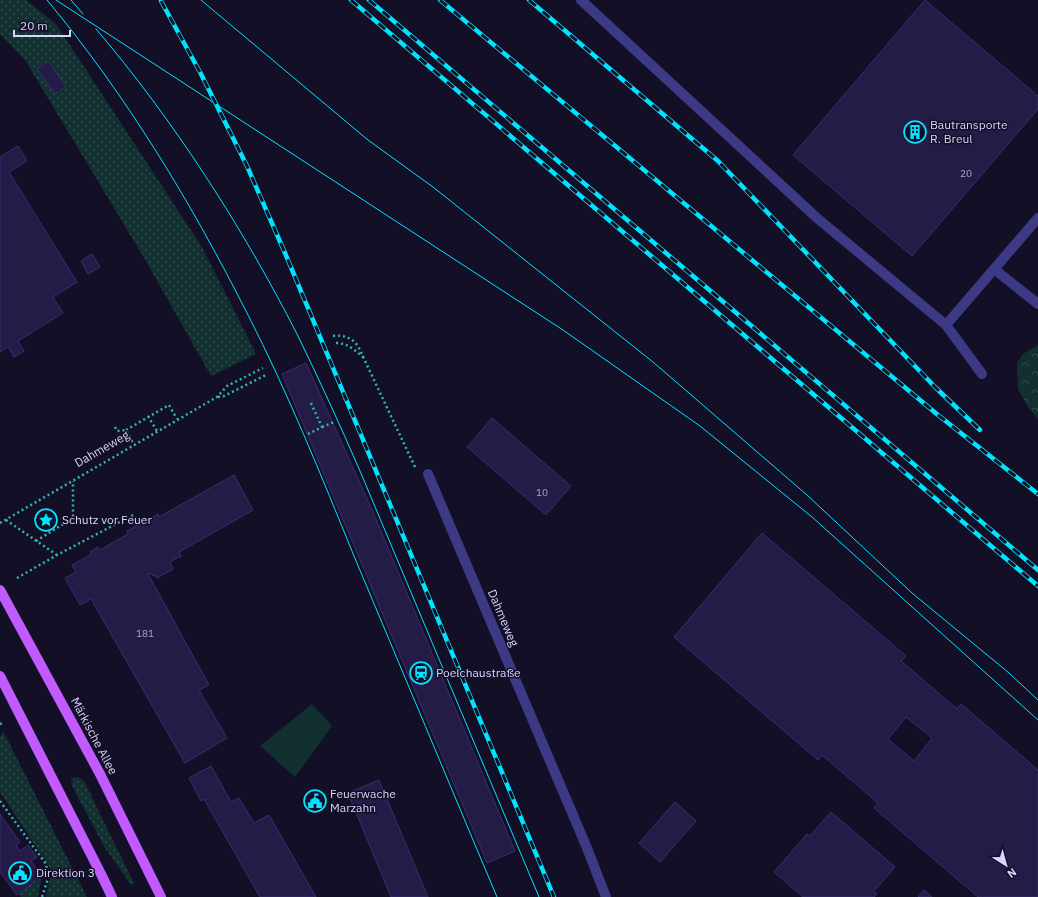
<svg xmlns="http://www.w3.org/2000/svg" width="1038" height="897" font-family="'IBM Plex Sans',sans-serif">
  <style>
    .grass { fill: url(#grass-dots) }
    .forest { fill: url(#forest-crowns) }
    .pitch { fill: #12302f }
    .building { fill: #241b47; stroke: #3b2d73; fill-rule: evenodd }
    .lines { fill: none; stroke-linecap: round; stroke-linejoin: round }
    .path { stroke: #2fb8b0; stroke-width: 2.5; stroke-dasharray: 2 3; stroke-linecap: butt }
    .minor { stroke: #3d3a85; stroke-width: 10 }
    .major { stroke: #c25bff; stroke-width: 10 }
    .tram { stroke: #00e5ff; stroke-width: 1 }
    .rail-casing { stroke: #00e5ff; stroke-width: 4.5 }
    .rail { stroke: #130f26; stroke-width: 3; stroke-dasharray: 9; stroke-linecap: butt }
    .labels { text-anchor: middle; stroke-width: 3; stroke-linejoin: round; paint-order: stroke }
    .number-label { font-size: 10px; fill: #aca6d1 }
    .poi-label { font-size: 12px; fill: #d9d4ff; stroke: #130f26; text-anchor: start }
    .street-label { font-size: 12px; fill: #d9d4ff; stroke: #130f26 }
  </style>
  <defs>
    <pattern id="grass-dots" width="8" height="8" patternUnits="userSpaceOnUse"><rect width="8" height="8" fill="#12302f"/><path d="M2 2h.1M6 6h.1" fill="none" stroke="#344d4e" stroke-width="1.8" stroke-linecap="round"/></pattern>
    <pattern id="forest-crowns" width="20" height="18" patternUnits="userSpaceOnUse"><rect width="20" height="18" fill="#12302f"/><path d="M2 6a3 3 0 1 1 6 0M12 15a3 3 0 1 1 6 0" fill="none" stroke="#344d4e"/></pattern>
  </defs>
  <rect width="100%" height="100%" fill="#130f26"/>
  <path class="grass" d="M 0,0 L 26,0 L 56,24 L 202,247 L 256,354 L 211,376 L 147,263 L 25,60 L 0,34 Z
    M 3,731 L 83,889 L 87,897 L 46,897 L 52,871 L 0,792 L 0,737 Z
    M 78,777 L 84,781 L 134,883 L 131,885 L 105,848 L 72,786 L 71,779 Z
    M 42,876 L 38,897 L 21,897 L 19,894 Z"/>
  <path class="forest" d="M 1038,345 L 1038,419 L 1028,407 L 1018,389 L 1017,363 L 1023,354 Z"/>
  <path class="pitch" d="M 312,704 L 332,726 L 295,777 L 260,746 Z"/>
  <path class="building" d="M 925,0 L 1038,96 L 1038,109 L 912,256 L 793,155 Z
    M 48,61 L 66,86 L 55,94 L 37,69 Z
    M 18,146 L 27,161 L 9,172 L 77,282 L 53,297 L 63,313 L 18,341 L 24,351 L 14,357 L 8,347 L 0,352 L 0,157 Z
    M 92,254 L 100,267 L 88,274 L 81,261 Z
    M 306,363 L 373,512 L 515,851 L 487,863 L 282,374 Z
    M 492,418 L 571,486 L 546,515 L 467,447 Z
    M 234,475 L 253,510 L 179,552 L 181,556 L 170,562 L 173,569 L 157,578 L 155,575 L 153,576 L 150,573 L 148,574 L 209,685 L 199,690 L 227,738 L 185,763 L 91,599 L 80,605 L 65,578 L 76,572 L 72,565 L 92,554 L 90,552 L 98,547 L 100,550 L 128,534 L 127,531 L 146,521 L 158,514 L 159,517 Z
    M 762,533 L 906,656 L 901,661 L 957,709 L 961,704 L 1038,770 L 1038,897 L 978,897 L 874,808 L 878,803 L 822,755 L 818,760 L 674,637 ZM 906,717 L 932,738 L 914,761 L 888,739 Z
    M 211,766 L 231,802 L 239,798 L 254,823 L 269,815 L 316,897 L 260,897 L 204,799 L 201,801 L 189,778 Z
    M 379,780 L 428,897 L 391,897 L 348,793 Z
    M 675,802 L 696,821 L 660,862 L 639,843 Z
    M 831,812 L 895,867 L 874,891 L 877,894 L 874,897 L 803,897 L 774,872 L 807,834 L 810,836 Z
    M 0,814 L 20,842 L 16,845 L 20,851 L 28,845 L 37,857 L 31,861 L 42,876 L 17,895 L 0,872 Z
    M 924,890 L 932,897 L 918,897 Z"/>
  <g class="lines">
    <path class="path" d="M 333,336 C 344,335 351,337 358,346 L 415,467
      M 336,343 C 348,343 354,350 363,357
      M 218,397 L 224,396 L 266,375
      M 148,416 L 157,431
      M 115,427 L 117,431 L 126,430 L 134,445
      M 322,427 L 334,422
      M 126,430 L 169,405 L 177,419
      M 308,434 L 322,427 L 310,401
      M 6,520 L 57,555
      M 0,523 L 217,397 L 227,386 L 263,368
      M 36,541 L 73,518 L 73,481
      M 17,578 L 57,555 L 135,514
      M 0,724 L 3,723
      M 0,801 L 46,864 L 48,879 L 42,897"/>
    <path class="minor" d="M 581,0 L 817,218 L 946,325 L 982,374
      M 994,269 L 1038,304
      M 946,325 L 1038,218
      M 428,474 L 587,848 L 606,897"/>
    <path class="major" d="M 0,590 L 100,774 L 161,897
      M 0,676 L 102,876 L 112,897"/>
    <path class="tram" d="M 47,0 C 127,96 192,204 248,315 C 288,393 321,475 354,556 C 402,670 449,783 497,897
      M 56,0 L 563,330 L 700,426 L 812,517 L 1038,720
      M 71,0 L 83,14
      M 201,0 L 368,140 L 433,187 L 653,362 L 807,495 L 912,593 L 1009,673 L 1038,700
      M 96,29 C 173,119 243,228 297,334 C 319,379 340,425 360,471 L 539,897"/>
    <g class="rail-casing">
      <path id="rail" d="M 351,0 L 1038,586
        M 369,0 L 1038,570
        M 440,0 L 938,415 L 1038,494
        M 529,0 L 718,161 L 936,388 L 980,430
        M 161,1 L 201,74 L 247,166 L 285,253 L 554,897"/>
    </g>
    <use href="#rail" class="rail"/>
  </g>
  <defs>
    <g id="building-ring" transform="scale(1.15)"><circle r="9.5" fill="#130f26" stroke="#00e5ff" stroke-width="1.5"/><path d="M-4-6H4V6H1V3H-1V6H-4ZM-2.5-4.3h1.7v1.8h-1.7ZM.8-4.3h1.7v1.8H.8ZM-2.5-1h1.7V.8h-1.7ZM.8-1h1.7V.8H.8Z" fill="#00e5ff"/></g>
    <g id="sight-ring" transform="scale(1.15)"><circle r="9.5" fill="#130f26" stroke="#00e5ff" stroke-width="1.5"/><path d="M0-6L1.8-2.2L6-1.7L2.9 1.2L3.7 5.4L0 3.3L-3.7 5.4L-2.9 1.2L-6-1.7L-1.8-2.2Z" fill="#00e5ff"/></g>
    <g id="station-ring" transform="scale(1.15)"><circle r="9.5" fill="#130f26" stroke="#00e5ff" stroke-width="1.5"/><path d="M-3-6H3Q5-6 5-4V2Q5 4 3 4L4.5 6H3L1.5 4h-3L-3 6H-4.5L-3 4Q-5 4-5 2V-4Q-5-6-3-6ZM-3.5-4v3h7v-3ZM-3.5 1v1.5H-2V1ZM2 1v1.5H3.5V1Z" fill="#00e5ff"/></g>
    <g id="civic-ring" transform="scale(1.15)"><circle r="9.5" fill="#130f26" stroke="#00e5ff" stroke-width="1.5"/><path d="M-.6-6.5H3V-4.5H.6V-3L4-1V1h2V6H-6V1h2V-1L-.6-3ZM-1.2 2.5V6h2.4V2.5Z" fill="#00e5ff"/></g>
  </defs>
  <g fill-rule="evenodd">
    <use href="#building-ring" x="915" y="132"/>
    <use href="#sight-ring" x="46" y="520"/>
    <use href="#station-ring" x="421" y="673"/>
    <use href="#civic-ring" x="315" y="801"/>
    <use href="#civic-ring" x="20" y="873"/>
  </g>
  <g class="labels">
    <g class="number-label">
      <text x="966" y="177">20</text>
      <text x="542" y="496">10</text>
      <text x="145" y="637">181</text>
    </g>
    <g class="poi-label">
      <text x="930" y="129">Bautransporte<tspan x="930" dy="14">R. Breul</tspan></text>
      <text x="62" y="524">Schutz vor Feuer</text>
      <text x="436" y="677">Poelchaustraße</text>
      <text x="330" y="798">Feuerwache<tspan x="330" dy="14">Marzahn</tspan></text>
      <text x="36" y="877">Direktion 3</text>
    </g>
    <g class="street-label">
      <text transform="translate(102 449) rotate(-30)" y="4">Dahmeweg</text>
      <text transform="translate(503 618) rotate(67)" y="4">Dahmeweg</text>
      <text transform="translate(94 736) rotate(62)" y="4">Märkische Allee</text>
    </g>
  </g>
  <g transform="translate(1006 865) rotate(143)" stroke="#130f26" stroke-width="3" paint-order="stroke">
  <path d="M0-3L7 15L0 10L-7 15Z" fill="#d9d4ff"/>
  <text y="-6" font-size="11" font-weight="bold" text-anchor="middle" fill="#d9d4ff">N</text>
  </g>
  <path d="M14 30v6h56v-6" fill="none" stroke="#d9d4ff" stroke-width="2"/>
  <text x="20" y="30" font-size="12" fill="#d9d4ff" stroke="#130f26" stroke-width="3" paint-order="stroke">20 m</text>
</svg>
